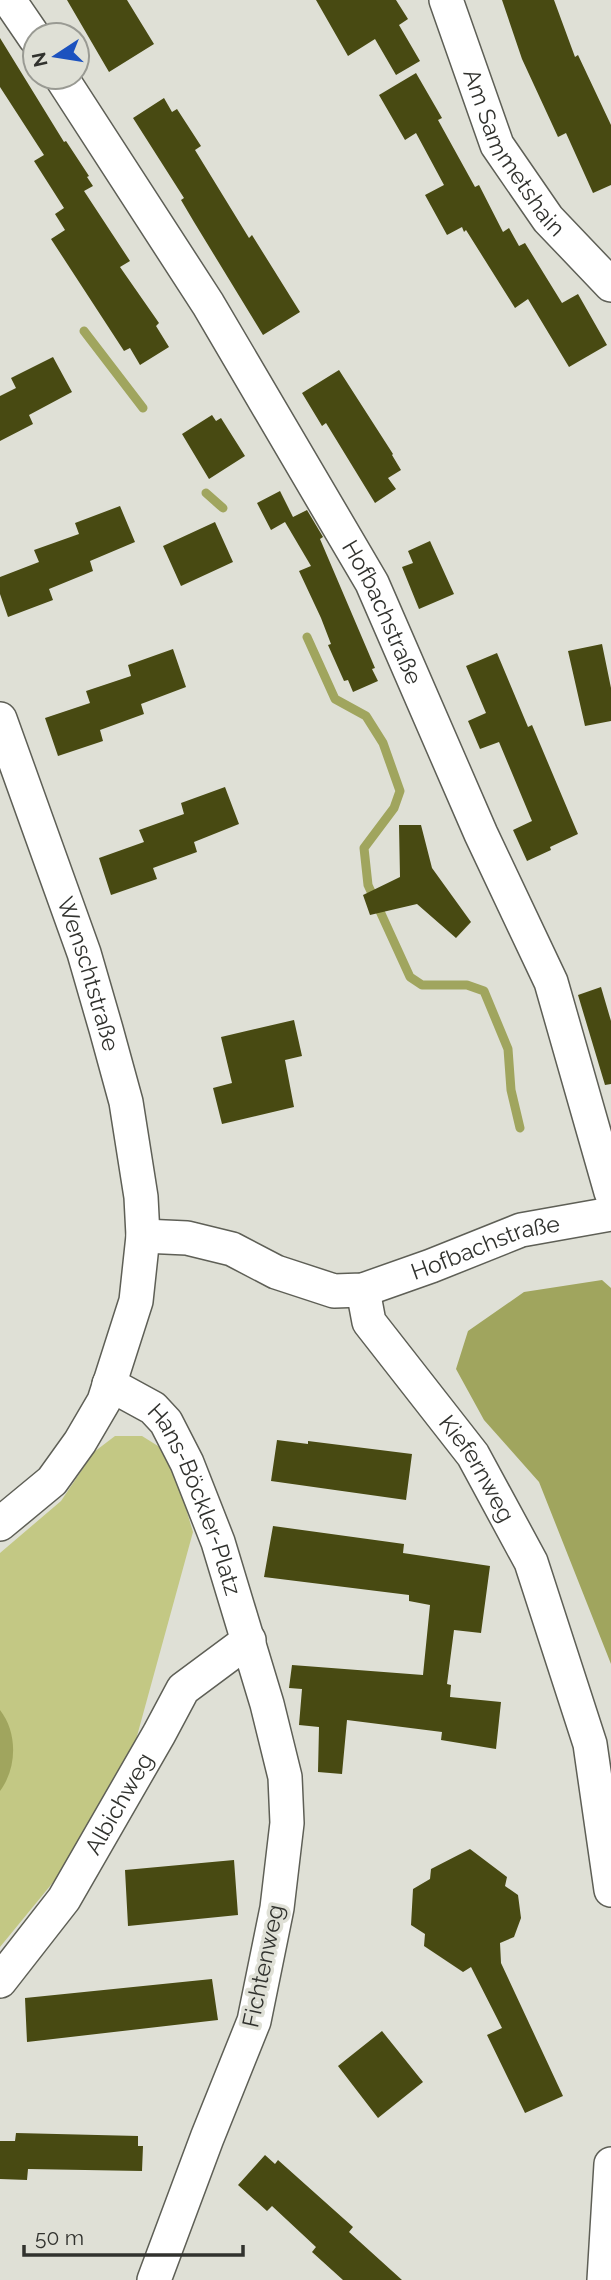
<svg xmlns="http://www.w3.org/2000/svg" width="611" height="2280" font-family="Raleway,sans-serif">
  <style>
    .green { fill: #c3c884 }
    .water { fill: #a0a55e }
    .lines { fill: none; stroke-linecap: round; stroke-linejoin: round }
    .stream { stroke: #a0a55e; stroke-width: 9 }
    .building { fill: #484a12 }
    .minor-casing { stroke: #5e5f56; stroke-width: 36 }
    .minor { stroke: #fff; stroke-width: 33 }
    .labels { text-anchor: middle; stroke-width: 7; stroke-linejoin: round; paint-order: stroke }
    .street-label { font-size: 23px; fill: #31322e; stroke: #dfe0d6 }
  </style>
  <rect width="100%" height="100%" fill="#dfe0d6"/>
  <path class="green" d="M 115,1436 L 142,1436 L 158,1446 L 172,1462 L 193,1532 L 134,1747 L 82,1847 L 0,1947 L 0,1553 L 61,1501 L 94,1452 Z"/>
  <path class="water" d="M 602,1280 L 611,1288 L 611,1664 L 539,1482 L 484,1420 L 456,1369 L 468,1331 L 524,1292 Z
    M 0,1710 C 18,1733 17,1768 0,1791 Z"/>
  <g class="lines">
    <path class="stream" d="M 84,331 L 143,408
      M 206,493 L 223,508
      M 307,637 L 335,699 L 366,716 L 383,743 L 400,791 L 394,808 L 364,848 L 368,885 L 410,977 L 422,985 L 467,985 L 484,991 L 508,1049 L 511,1090 L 520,1128"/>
  </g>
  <path class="building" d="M 67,0 L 127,0 L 154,44 L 109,72 Z
    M 316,0 L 396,0 L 408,19 L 399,25 L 420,61 L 396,75 L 375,39 L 348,56 Z
    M 502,0 L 554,0 L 575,57 L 578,55 L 611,125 L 611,185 L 593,193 L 566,133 L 558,137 L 522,59 Z
    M 0,38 L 64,142 L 66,141 L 89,176 L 87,177 L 93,186 L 84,191 L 130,261 L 120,267 L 159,323 L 156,326 L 169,347 L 140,365 L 130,348 L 124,351 L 51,239 L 65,230 L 55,214 L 64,208 L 34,161 L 44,155 L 0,87 Z
    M 416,73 L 442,118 L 438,120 L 475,187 L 479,185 L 503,232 L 509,228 L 519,246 L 525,243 L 562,303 L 578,294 L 607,345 L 569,367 L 528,299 L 515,308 L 466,230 L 464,232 L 462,227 L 447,235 L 425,195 L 444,185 L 416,133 L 405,140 L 379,95 Z
    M 164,98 L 172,112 L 177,109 L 201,146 L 195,150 L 249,238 L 252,235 L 300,312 L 263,335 L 194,222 L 181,200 L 184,198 L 133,118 Z
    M 53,357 L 72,392 L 29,415 L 33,424 L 0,441 L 0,396 L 16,388 L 11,378 Z
    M 339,370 L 393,454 L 392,455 L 401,470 L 388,478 L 396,489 L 375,503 L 326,423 L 322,426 L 302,393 Z
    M 212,415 L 216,421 L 221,418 L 245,456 L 209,479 L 182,434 Z
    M 280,491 L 293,517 L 307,510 L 323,537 L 320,539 L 375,668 L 372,669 L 378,681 L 353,692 L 348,680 L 344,681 L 328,645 L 331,644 L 321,618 L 299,571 L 311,566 L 285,522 L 271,530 L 257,503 Z
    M 120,506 L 135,542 L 90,561 L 93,571 L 49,589 L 53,600 L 8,617 L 0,594 L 0,577 L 39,562 L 34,550 L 79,534 L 75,523 Z
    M 215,522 L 233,562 L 181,586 L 163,546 Z
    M 430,541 L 454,594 L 419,609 L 402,567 L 413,563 L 408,551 Z
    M 602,644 L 611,688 L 611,721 L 585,726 L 568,651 Z
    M 173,649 L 186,687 L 141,704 L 144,714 L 100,730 L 103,741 L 58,756 L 45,718 L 90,703 L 86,691 L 131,676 L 128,665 Z
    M 497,653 L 528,727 L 532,725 L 578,834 L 550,847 L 551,850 L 527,861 L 513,830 L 532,821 L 499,742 L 480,749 L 468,721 L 486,713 L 466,666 Z
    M 225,787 L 239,824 L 194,842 L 197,852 L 153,868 L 157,879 L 111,895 L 99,858 L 144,842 L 139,830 L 184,814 L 181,803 Z
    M 399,825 L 421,825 L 432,868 L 471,922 L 456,938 L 417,904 L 370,915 L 363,895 L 400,877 Z
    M 601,987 L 611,1021 L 611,1084 L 605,1085 L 578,995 Z
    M 294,1020 L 302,1056 L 285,1060 L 294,1107 L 222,1124 L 213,1088 L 232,1083 L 221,1037 Z
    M 277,1440 L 308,1444 L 308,1441 L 412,1454 L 406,1500 L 271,1481 Z
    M 273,1526 L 404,1544 L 403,1553 L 490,1566 L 481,1633 L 454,1630 L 447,1684 L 451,1685 L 450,1697 L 501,1702 L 496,1749 L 441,1740 L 442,1732 L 347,1720 L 342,1774 L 318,1772 L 319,1727 L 299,1725 L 302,1689 L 289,1688 L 292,1665 L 423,1675 L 430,1605 L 409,1601 L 409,1595 L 264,1577 Z
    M 470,1849 L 507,1877 L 505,1886 L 518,1895 L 521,1918 L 514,1937 L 500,1943 L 501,1963 L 563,2096 L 525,2113 L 487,2035 L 502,2028 L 471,1967 L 463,1972 L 424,1946 L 425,1934 L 411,1925 L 413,1889 L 430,1879 L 431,1869 Z
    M 234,1860 L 238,1915 L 128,1926 L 125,1870 Z
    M 212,1979 L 218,2020 L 27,2042 L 25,1998 Z
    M 382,2031 L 423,2082 L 378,2118 L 338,2066 Z
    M 16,2133 L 138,2136 L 138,2146 L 143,2146 L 142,2171 L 28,2169 L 27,2180 L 0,2179 L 0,2141 L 15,2141 Z
    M 265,2155 L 275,2164 L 278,2160 L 353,2227 L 349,2232 L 402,2280 L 343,2280 L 312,2252 L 316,2247 L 272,2206 L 267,2211 L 238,2185 Z"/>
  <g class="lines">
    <g class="minor-casing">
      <g id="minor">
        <path d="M 9,0 L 35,38"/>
        <path id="s1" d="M 446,0 L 497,145 L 548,219 L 611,285"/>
        <path id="s2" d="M 61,77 L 208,304 L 372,583 L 481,834 L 551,982 L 611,1192"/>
        <path id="s3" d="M 0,719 L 84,953 L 106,1029 L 126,1102 L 141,1197 L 143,1236 L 136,1301 L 104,1401 L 80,1442 L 52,1481 L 0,1524"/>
        <path id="s4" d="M 143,1236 L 187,1238 L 232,1249 L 276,1272 L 334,1291 L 363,1290 L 431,1266 L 521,1230 L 611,1214"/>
        <path id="s5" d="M 363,1290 L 369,1322 L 473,1455 L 531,1562 L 590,1744 L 611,1890"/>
        <path id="s6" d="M 109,1384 L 153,1408 L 166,1422 L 187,1463 L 218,1542 L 267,1704 L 285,1777 L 287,1823 L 277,1908 L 254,2021 L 207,2138 L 154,2280"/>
        <path id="s7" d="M 0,1981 L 64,1899 L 159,1734 L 183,1689 L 249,1640"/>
        <path d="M 604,2280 L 611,2164"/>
      </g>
    </g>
    <use href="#minor" class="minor"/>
  </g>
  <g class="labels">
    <g class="street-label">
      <text dy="8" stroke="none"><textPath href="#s1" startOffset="168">Am Sammetshain</textPath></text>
      <text dy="8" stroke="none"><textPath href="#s2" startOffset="625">Hofbachstraße</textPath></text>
      <text dy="8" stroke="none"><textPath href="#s3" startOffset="270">Wenschtstraße</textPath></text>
      <text dy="8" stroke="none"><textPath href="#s4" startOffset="360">Hofbachstraße</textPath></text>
      <text dy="8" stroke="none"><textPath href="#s5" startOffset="215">Kiefernweg</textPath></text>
      <text dy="8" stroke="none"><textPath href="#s6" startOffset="152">Hans-Böckler-Platz</textPath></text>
      <text dy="8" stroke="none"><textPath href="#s7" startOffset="214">Albichweg</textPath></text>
      <text transform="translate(263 1966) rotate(-78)" y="8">Fichtenweg</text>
    </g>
  </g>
  <g transform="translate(56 56) rotate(258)"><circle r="33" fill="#dfe0d6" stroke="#999a93" stroke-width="2"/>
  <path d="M0-5L12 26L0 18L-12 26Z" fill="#1c52bf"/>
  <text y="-10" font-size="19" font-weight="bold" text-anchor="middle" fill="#31322e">N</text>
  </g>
  <path d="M24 2245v10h219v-10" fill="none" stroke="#31322e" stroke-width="3.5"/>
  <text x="35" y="2245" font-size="21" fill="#31322e" stroke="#dfe0d6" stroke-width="5" paint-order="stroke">50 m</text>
</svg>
